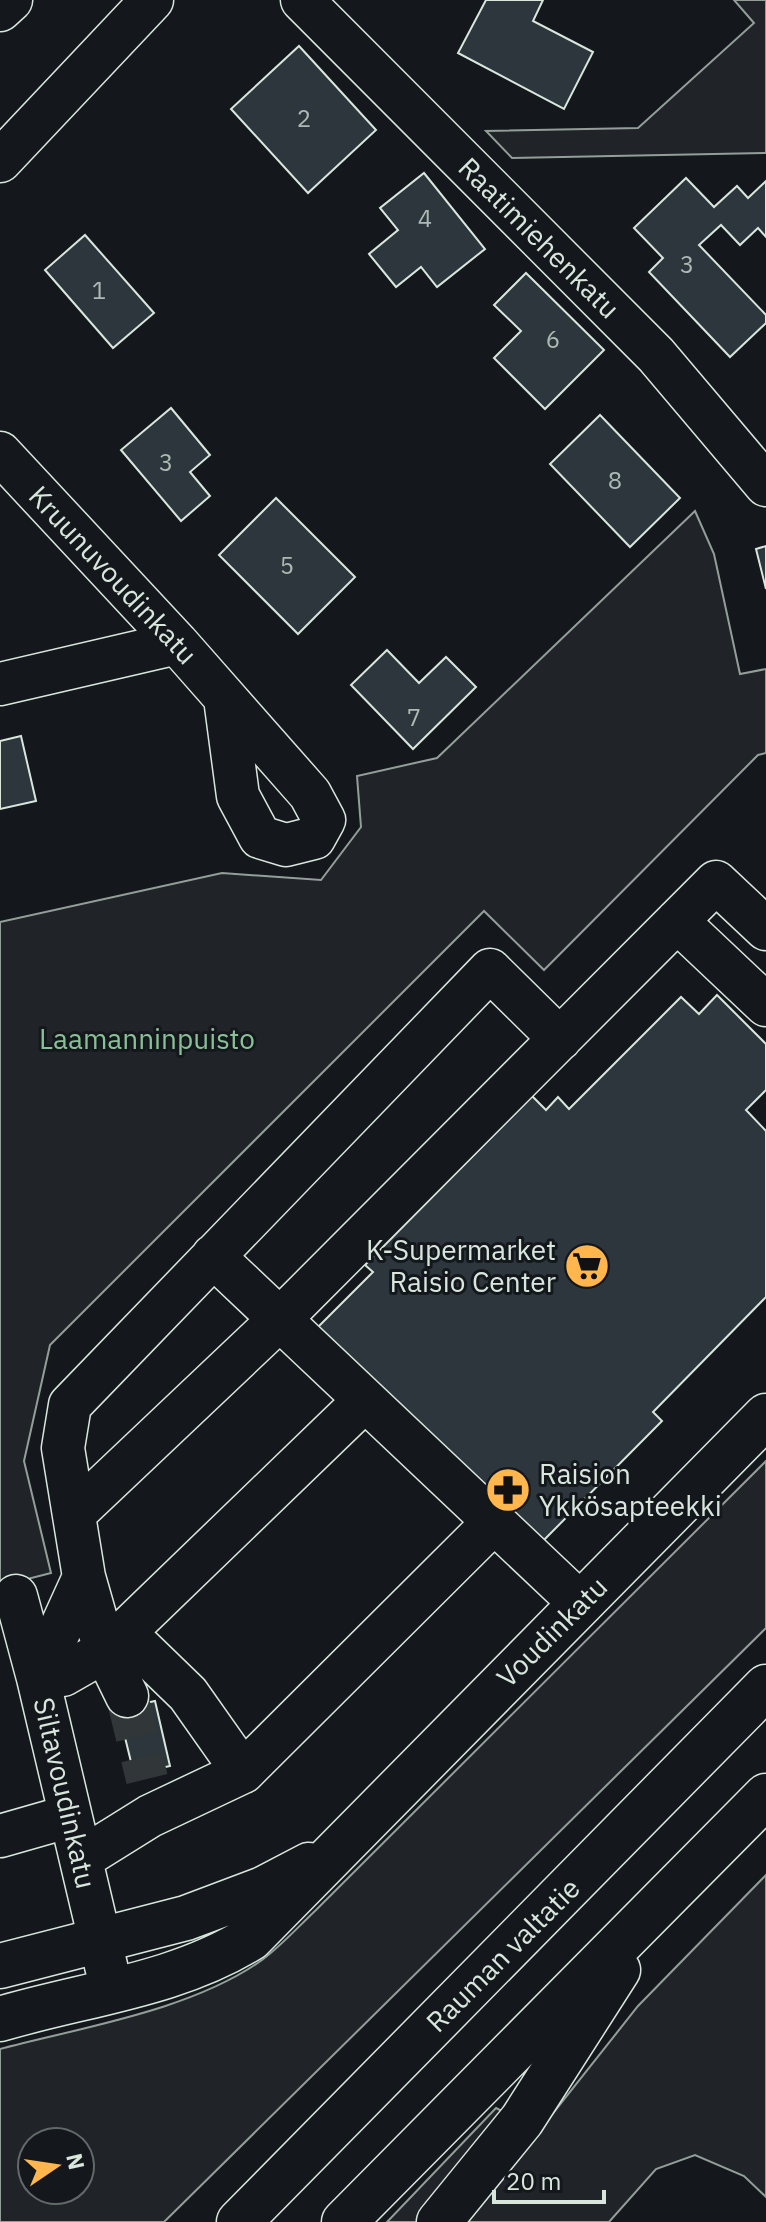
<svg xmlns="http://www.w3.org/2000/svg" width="766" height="2222" font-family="'IBM Plex Sans',sans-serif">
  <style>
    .green { fill: #202428; stroke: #939e99; stroke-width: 2; fill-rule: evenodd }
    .building { fill: #2c363c; stroke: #d8e6dc; stroke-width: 2 }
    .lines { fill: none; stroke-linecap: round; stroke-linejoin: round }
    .minor-tunnel { stroke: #313739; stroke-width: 42; stroke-dasharray: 42 21; stroke-linecap: butt }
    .minor-casing { stroke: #d8e6dc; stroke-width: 45 }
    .major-casing { stroke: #d8e6dc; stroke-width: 47 }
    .highway-casing { stroke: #d8e6dc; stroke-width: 47 }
    .minor { stroke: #14181c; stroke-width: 42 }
    .major { stroke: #14181c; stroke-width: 44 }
    .highway { stroke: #14181c; stroke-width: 44 }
    .labels { text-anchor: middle; stroke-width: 6; stroke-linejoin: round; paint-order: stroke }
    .number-label { font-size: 24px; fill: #adbab4 }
    .street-label { font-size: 28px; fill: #d8e6dc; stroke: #14181c }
    .park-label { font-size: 28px; fill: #8ac095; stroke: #14181c }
    .poi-label { font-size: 28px; fill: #d8e6dc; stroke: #14181c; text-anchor: end }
  </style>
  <rect width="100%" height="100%" fill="#14181c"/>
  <path class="green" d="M 734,0 L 766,0 L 766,153 L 512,158 L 486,131 L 638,128 L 754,23 Z
    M 695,511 L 714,554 L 740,674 L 766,669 L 766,753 L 758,755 L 544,970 L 484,911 L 50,1345 L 24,1461 L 51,1573 L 0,1586 L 0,922 L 222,873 L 321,880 L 361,827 L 357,776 L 437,758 Z
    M 766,1461 L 766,1628 L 164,2222 L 0,2222 L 0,2049 C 83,2027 192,2010 262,1960 C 281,1946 298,1927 316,1910 ZM 32,2142 L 80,2142 L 80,2190 L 32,2190 Z
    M 766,1875 L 766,2197 L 744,2176 L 695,2155 L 656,2169 L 609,2222 L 467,2222 L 638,2006 Z
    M 496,2108 L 506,2113 L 460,2175 L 417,2222 L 387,2222 Z"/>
  <path class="building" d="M 486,0 L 543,0 L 533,21 L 593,52 L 564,109 L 458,53 Z
    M 299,46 L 376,130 L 308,193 L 231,109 Z
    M 424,173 L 485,249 L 437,287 L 421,267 L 396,287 L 369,254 L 398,230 L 380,208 Z
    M 686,178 L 714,207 L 737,186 L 748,198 L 766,181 L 766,237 L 758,228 L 740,245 L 721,225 L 699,245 L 766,315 L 766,323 L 730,357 L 649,272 L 663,258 L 634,228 Z
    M 85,235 L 154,313 L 113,348 L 45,270 Z
    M 526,273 L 604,350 L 545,409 L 494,358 L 521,331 L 494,305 Z
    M 171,408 L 210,455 L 190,472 L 210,496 L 181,521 L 121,450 Z
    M 600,415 L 680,498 L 630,547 L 550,464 Z
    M 276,498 L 355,577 L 298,634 L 219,555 Z
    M 766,546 L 766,589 L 756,549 Z
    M 387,650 L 419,683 L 446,657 L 476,687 L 413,749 L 351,685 Z
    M 21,736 L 36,801 L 0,809 L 0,741 Z
    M 717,995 L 766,1044 L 766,1090 L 746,1110 L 766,1131 L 766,1297 L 653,1412 L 662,1421 L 535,1549 L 315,1330 L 373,1272 L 365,1265 L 532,1096 L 546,1110 L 558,1097 L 569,1109 L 681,997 L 699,1014 Z
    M 155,1701 L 170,1766 L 134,1774 L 118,1709 Z"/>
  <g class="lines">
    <path class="minor-tunnel" d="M 127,1696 L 147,1779"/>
    <g class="minor-casing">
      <path id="minor" d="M 302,0 L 656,355 L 766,485
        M 0,10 L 11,0
        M 0,161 L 152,0
        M 0,453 L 177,643 L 310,794 L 324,820 L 314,838 L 286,845 L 260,837 L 238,796 L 225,698
        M 0,684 L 177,643
        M 677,921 L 766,1005
        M 213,1256 L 581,1604
        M 74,1514 L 280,1319 L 716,882 L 766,929
        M 16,1596 L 38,1678 L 112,1991
        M 125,1633 L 188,1694 L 243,1772
        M 38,1678 L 63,1675 L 105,1651 L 365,1400
        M 38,1678 L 84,1577
        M 127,1696 L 105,1651 L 84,1577 L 63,1448 L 70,1405 L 490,970 L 560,1039
        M 0,1836 L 70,1816
        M 81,1859 L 150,1816 L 243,1772 L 494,1522"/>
    </g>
    <g class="major-casing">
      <path id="major" d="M 0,1966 L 186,1918 L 263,1889 L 309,1865
        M 0,2019 C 84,1994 176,1985 251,1938 L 766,1416"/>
    </g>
    <g class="highway-casing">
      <path id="highway" d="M 239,2222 L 766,1687
        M 344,2222 L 766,1796
        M 439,2222 L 522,2120 L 618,1970"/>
    </g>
    <use href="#minor" class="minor"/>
    <use href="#major" class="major"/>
    <use href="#highway" class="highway"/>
  </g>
  <defs>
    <g id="supermarket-disc" transform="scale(2.3)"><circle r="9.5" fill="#ffb74d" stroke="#14181c"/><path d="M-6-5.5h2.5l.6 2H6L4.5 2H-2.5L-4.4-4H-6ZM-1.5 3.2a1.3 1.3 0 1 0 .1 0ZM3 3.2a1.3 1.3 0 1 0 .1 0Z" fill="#111"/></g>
    <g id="pharmacy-disc" transform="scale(2.3)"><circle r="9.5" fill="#ffb74d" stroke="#14181c"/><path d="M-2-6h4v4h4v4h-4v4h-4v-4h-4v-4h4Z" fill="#111"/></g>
  </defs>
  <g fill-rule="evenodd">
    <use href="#supermarket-disc" x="587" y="1266"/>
    <use href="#pharmacy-disc" x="508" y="1490"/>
  </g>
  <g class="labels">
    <g class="number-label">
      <text x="304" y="127">2</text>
      <text x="425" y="227">4</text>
      <text x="687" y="273">3</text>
      <text x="99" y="299">1</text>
      <text x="553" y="348">6</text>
      <text x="166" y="471">3</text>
      <text x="615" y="489">8</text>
      <text x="287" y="574">5</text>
      <text x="414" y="726">7</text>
    </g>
    <g class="street-label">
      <text transform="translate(539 238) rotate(45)" y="10">Raatimiehenkatu</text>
      <text transform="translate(113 575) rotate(47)" y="10">Kruunuvoudinkatu</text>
      <text transform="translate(552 1632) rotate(-45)" y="10">Voudinkatu</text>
      <text transform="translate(65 1793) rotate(77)" y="10">Siltavoudinkatu</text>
      <text transform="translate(503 1955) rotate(-45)" y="10">Rauman valtatie</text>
    </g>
    <g class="park-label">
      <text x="147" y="1049">Laamanninpuisto</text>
    </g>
    <g class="poi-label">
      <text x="556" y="1260">K-Supermarket<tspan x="556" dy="32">Raisio Center</tspan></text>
      <text x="539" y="1484" text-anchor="start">Raision<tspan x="539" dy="32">Ykkösapteekki</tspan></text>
    </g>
  </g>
  <g transform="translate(56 2166) rotate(77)"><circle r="38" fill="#14181c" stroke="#626a69" stroke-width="2"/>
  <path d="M0-6L14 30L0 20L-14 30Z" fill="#ffb74d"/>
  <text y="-12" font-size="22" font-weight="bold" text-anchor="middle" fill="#d8e6dc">N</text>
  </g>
  <path d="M494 2190v12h110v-12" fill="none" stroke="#d8e6dc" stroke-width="4"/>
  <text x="506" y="2190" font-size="24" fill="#d8e6dc" stroke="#14181c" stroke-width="6" paint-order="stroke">20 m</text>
</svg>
